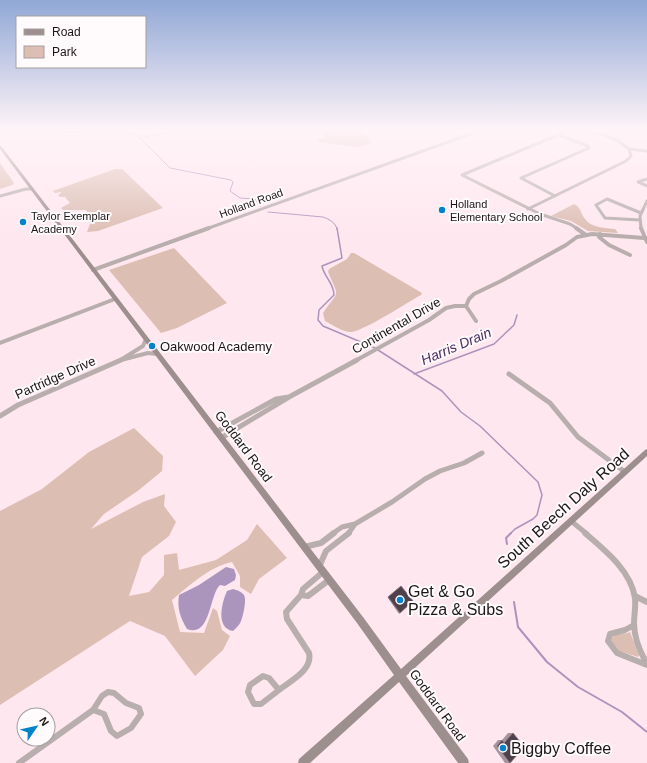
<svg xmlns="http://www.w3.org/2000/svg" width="647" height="763" font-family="Arial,sans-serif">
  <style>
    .green { fill: #ddbeb3 }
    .water { fill: #ac95bc }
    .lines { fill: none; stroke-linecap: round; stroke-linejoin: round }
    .stream-far2 { stroke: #ac95bc; stroke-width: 1 }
    .stream-far1 { stroke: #ac95bc; stroke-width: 1.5 }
    .stream { stroke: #ac95bc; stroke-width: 2 }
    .street-far3 { stroke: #b9aeae; stroke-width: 3 }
    .street-far2 { stroke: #b9aeae; stroke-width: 4 }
    .street-far1 { stroke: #b9aeae; stroke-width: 5 }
    .street { stroke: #b9aeae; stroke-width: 6 }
    .secondary { fill: #9e8f8f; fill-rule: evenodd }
    .wall { fill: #a7949e }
    .building { fill: #4f414c; stroke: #84737d }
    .poi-dot { fill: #0282ca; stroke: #fffafc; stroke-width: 1.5 }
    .labels { text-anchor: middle; stroke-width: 4; stroke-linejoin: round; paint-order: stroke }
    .far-street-label { font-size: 11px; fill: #1d1618; stroke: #fffafc }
    .far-poi-label { font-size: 11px; fill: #1d1618; stroke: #fffafc; text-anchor: start }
    .street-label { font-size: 13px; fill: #1d1618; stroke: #fffafc }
    .poi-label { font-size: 13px; fill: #1d1618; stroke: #fffafc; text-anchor: start }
    .water-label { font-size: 14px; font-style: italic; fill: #4c2c5f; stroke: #fffafc }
    .near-street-label { font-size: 16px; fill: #1d1618; stroke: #fffafc }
    .near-poi-label { font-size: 16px; fill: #1d1618; stroke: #fffafc; text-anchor: start }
  </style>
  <rect width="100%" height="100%" fill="#ffe7ef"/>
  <path class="green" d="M 313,129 L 364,129 L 364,132 L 371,141 L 370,144 L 358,147 L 318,142 L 317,140 L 324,138 L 324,135 Z
    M 0,163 L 14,183 L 12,185 L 0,189 Z
    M 115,169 L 122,169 L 163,208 L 98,231 L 87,232 L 90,224 L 94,221 L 86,210 L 63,210 L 61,208 L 70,203 L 65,197 L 60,197 L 58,195 L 61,193 L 61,192 L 55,193 L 53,191 Z
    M 574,204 C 582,208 580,213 585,219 C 591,228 606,228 615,229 L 618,233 L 588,231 L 571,221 L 551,216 Z
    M 174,248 L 227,303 L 177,328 L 161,333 L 109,270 Z
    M 351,253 L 354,253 L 422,293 L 421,295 C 408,302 364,331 351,332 C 342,332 333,325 325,321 L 323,313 C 339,289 340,300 328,272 L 329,269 L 347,259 Z
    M 134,428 L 163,456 L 162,471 L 139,490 L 104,514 L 91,529 L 143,502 L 165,494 L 164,506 L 176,522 L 169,536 L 142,557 L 129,596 L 149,592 L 164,575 L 164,555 L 177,553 L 179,570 L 216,560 L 247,540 L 257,524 L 287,558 L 259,579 L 251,594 L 240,587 L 240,576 L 232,562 C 209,567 190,585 172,600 L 180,632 L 204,633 L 213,608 L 217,611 L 222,630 L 230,636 L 223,650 L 195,676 L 165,636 L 130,621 L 0,705 L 0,511 L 42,489 L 89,452 Z
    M 630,632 L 639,655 L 638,657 L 619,651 L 611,641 L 612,637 C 618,633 624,635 630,632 Z"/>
  <path class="water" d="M 226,567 L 234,569 L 236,575 L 235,580 L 225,586 L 220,585 C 209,595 211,638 187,629 C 180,617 177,608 179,595 L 199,585 Z
    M 233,589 C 237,590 242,592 244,595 C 247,600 243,616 241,621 C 239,626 236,628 233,631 C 215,628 222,602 227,591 Z"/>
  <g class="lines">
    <path class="stream-far2" d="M 25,129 L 30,131 L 76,132 L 103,129
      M 110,129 L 137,135 L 170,168 L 231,180 L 233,182 L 230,191 L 240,198 L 255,199 L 260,206
      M 140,138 L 169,132 L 172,129
      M 268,212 L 323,217 C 329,219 336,223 337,229"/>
    <path class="stream-far1" d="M 337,228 L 342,258 L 322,266 C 324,277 334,283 334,295 L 319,310 L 318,320 L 323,326 L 375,348
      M 378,350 L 442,391 L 461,412 L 480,426 L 538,482 L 542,495 L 537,515 L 533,519 L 515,529 L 510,534
      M 414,374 L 494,344 L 514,325 L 517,315"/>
    <path class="stream" d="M 507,544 L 506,538 L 511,533
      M 514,602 L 518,627 L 547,662 L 578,687 L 622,712 L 647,732"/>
    <path class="street-far3" d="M 587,129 L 617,140 L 629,149 L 647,151
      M 462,175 L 540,214 L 570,224 L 578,229
      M 462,175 L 572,129
      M 647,179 L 638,182 L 647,186
      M 0,196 L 26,189 L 32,189
      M 555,196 L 521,178 L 589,148 L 588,146 L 559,135
      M 528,209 L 626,161 L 631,156 L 629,149
      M 640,220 L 605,218 L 596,205 L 607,199 L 641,213
      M 206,229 L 484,129
      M 641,229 L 640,216 L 647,201"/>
    <path class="street-far2" d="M 576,228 L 586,235
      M 641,228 L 647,242
      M 600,234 L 599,237 L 609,245 L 630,255
      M 93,270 L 209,228
      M 466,306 L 469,299 L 474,294 L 501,281 L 566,245 L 577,237 L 592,234 L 644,238
      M 466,306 L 476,321
      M 0,343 L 115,299
      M 121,360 L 148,353 L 157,354
      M 119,361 L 143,346 L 146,339
      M 355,361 L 429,320 L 446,308 L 455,306 L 466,306"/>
    <path class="street-far1" d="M 509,374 L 550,403 L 578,437 L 625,472
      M 0,416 L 18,405 L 121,360
      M 216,432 L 276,399 L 289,397
      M 221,438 L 289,397 L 357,360
      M 571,521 L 587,534
      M 355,524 L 392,502 L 425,479 L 440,471 L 464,463 L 482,453
      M 332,534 L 342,527 L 355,524 L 348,534"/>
    <path class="street" d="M 585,533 C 605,550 631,571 635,598 C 636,607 634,615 634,623 C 634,638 640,652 647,664
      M 304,547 L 321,543 L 334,533
      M 319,567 L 326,551 L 349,533
      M 301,595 L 308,596 L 329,580
      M 635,596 L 647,602
      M 634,625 L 625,630 L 610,634 L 608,641 L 617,653 L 647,665
      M 263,676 L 269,678 L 279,690 L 261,704 L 254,704 L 248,692 L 250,685 Z
      M 279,690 C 290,681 313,670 309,653 L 287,619 L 286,612 L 301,595 L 303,589 L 323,572
      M 108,692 L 114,693 L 126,703 L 139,708 L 141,714 L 131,728 L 117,736 L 111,731 L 104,714 L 93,710 L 102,696 Z
      M 19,763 L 93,710"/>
    <path class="secondary" d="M 0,146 L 1,146 L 363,617 L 401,669 L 645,450 L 647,449 L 647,456 L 406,676 L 468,759 L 469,763 L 458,763 L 399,682 L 310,763 L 298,763 L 299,759 L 394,675 L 357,623 L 0,149 Z"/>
  </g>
  <path class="wall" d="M 388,597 L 412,602 L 399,614 L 388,598 Z
    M 508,733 L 513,733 L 515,750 L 510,763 L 505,763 L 493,746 L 498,740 L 502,740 Z"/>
  <path class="building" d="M 401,586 L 413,601 L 400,613 L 388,597 Z
    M 513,733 L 521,743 L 515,750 L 518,754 L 510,763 L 497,746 L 502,740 L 504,743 Z"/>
  <linearGradient id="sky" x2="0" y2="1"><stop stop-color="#90a8d6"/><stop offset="0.55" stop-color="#fff4f8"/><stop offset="1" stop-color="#fff4f8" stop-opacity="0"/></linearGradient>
  <rect width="647" height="236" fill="url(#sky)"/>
  <g class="poi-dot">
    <circle cx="442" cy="210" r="4"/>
    <circle cx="23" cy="222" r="4"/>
    <circle cx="152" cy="346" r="4"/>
    <circle cx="400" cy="600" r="4"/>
    <circle cx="503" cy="748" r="4"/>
  </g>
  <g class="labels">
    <g class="far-street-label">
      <text transform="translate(251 203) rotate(-20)" y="4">Holland Road</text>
    </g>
    <g class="far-poi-label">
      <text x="450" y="208">Holland<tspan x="450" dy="13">Elementary School</tspan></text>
      <text x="31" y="220">Taylor Exemplar<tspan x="31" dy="13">Academy</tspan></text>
    </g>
    <g class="street-label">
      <text transform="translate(396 325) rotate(-30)" y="5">Continental Drive</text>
      <text transform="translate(55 377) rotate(-24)" y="5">Partridge Drive</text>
      <text transform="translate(244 446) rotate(53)" y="5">Goddard Road</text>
      <text transform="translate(438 705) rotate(54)" y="5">Goddard Road</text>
    </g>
    <g class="poi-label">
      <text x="160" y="351">Oakwood Academy</text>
    </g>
    <g class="water-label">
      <text transform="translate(456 346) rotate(-23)" y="5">Harris Drain</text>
    </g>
    <g class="near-street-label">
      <text transform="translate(563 508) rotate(-42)" y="6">South Beech Daly Road</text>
    </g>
    <g class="near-poi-label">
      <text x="408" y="597">Get &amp; Go<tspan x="408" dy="18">Pizza &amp; Subs</tspan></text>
      <text x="511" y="754">Biggby Coffee</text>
    </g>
  </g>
  <rect x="16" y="16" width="130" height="52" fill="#fffafc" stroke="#a59fa1"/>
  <rect x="24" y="29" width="20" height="6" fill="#9e8f8f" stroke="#a59fa1"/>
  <text x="52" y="36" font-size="12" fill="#1d1618">Road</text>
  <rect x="24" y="46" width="20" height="12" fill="#ddbeb3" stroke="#a59fa1"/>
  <text x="52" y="56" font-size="12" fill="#1d1618">Park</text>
  <g transform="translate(36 727) rotate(56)"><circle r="19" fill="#fffafc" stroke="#a59fa1"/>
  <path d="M0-3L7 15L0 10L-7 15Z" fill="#0282ca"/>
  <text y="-6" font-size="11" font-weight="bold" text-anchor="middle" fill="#1d1618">N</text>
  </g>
</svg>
